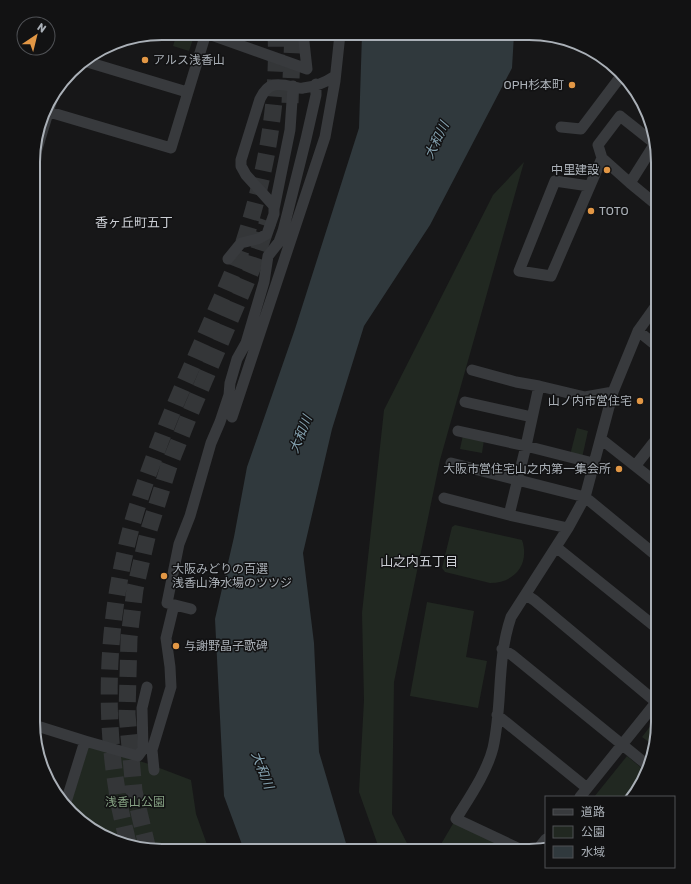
<svg xmlns="http://www.w3.org/2000/svg" width="691" height="884" font-family="Rubik,'Noto Sans JP',sans-serif">
  <style>
    .green { fill: #212821 }
    .water { fill: #30393d }
    .lines { fill: none; stroke-linecap: round; stroke-linejoin: round }
    .highway-tunnel { stroke: #343638; stroke-width: 17; stroke-dasharray: 17 8; stroke-linecap: butt }
    .minor { stroke: #383a3d; stroke-width: 11 }
    .poi-dot { fill: #e29745; stroke: #121213; stroke-width: 1.5 }
    .labels { text-anchor: middle; stroke-width: 3; stroke-linejoin: round; paint-order: stroke }
    .poi-label { font-size: 12px; fill: #aab0b7; stroke: #121213; text-anchor: start }
    .park-label { font-size: 12px; fill: #85a183; stroke: #121213 }
    .water-label { font-size: 13px; font-style: italic; fill: #84a1af; stroke: #121213 }
    .neighbourhood-label { font-size: 13px; fill: #cbced4; stroke: #121213 }
    .rim { fill: none; stroke: #aab0b7; stroke-width: 2 }
  </style>
  <rect width="100%" height="100%" fill="#171718"/>
  <path class="green" d="M 177,33 L 186,33 L 194,36 L 189,51 L 173,46 Z
    M 524,162 L 440,460 L 394,682 L 392,814 L 411,851 L 380,851 L 359,792 L 364,700 L 362,613 L 384,410 L 493,195 Z
    M 577,428 L 588,431 L 582,458 L 570,455 Z
    M 463,435 L 484,440 L 482,453 L 460,449 Z
    M 455,525 L 522,540 C 530,564 515,583 490,583 L 445,572 L 442,568 L 452,527 Z
    M 427,602 L 474,611 L 466,657 L 487,661 L 478,708 L 410,696 Z
    M 658,716 L 658,730 L 653,745 L 642,737 Z
    M 93,747 L 149,764 L 191,780 L 196,814 L 209,850 L 146,850 L 90,829 L 70,806 L 88,748 Z
    M 627,756 L 644,770 L 636,794 L 632,797 L 594,797 Z
    M 454,822 L 520,851 L 437,851 Z"/>
  <path class="water" d="M 362,34 L 514,34 L 512,68 L 430,225 L 364,326 L 332,429 L 303,553 L 314,643 L 319,752 L 348,850 L 244,850 L 224,796 L 215,619 L 234,537 L 247,467 L 295,329 L 359,128 Z"/>
  <g class="lines">
    <path class="highway-tunnel" d="M 290,103 L 293,33
      M 128,843 C 124,825 119,808 117,790 C 101,694 110,590 140,498 C 158,442 182,388 206,334 C 218,305 233,275 243,245 C 265,177 279,104 276,33
      M 148,850 L 134,791 L 127,714 L 129,638 L 135,589 L 148,533 L 169,466 L 189,416 L 254,264 L 268,221"/>
    <path class="minor" d="M 206,33 L 307,69 L 303,33
      M 84,61 L 187,92
      M 46,111 L 171,148 L 206,33
      M 561,127 L 581,129 L 621,76
      M 654,145 L 630,183 L 658,206
      M 602,158 L 598,145 L 620,116 L 654,143
      M 34,159 L 54,93
      M 589,186 L 555,181 L 519,271 L 551,276 L 602,158 L 630,183
      M 274,209 L 290,130 L 293,86
      M 228,259 L 241,243 L 258,239 L 267,234 L 274,214 L 274,206 L 246,175 L 241,166 L 241,160 L 260,99 C 268,82 277,83 294,87 C 296,87 300,89 303,88 C 314,87 326,82 335,76
      M 638,331 L 658,347
      M 472,370 L 516,382 L 539,386
      M 465,402 L 532,417
      M 232,417 L 325,137 L 335,81 L 340,34
      M 458,431 L 526,446 L 593,463
      M 601,439 L 658,484
      M 451,463 L 585,497 L 658,557
      M 636,465 L 658,437
      M 444,498 L 509,515 L 568,528
      M 509,515 L 526,446 L 539,386 L 585,397 L 613,392
      M 556,547 L 658,629
      M 526,595 L 534,600 L 656,702
      M 191,609 L 167,603 L 179,544 L 190,516 L 211,443 L 220,422 L 229,395 L 230,383 L 237,359 L 246,343 L 264,282 L 268,256 L 279,242 L 283,231 L 306,139 L 316,95 L 316,84
      M 502,649 L 512,655 L 646,764
      M 497,715 L 587,788
      M 34,725 L 85,741 L 66,802
      M 85,741 L 138,756 L 143,749 L 142,708 L 147,687
      M 154,770 L 152,750 L 171,687 L 170,667 L 166,638 L 174,605
      M 580,797 L 658,700
      M 538,849 L 546,839
      M 524,851 L 456,819 C 469,798 487,772 493,748 C 503,704 496,661 511,617 L 568,528 L 585,497 L 613,392 L 638,331 L 658,303"/>
  </g>
  <g class="poi-dot">
    <circle cx="145" cy="60" r="4"/>
    <circle cx="572" cy="85" r="4"/>
    <circle cx="607" cy="170" r="4"/>
    <circle cx="591" cy="211" r="4"/>
    <circle cx="640" cy="401" r="4"/>
    <circle cx="619" cy="469" r="4"/>
    <circle cx="164" cy="576" r="4"/>
    <circle cx="176" cy="646" r="4"/>
  </g>
  <g class="labels">
    <g class="poi-label">
      <text x="153" y="64">アルス浅香山</text>
      <text x="564" y="89" text-anchor="end">OPH杉本町</text>
      <text x="599" y="174" text-anchor="end">中里建設</text>
      <text x="599" y="215">TOTO</text>
      <text x="632" y="405" text-anchor="end">山ノ内市営住宅</text>
      <text x="611" y="473" text-anchor="end">大阪市営住宅山之内第一集会所</text>
      <text x="172" y="573">大阪みどりの百選<tspan x="172" dy="14">浅香山浄水場のツツジ</tspan></text>
      <text x="184" y="650">与謝野晶子歌碑</text>
    </g>
    <g class="park-label">
      <text x="135" y="806">浅香山公園</text>
    </g>
    <g class="water-label">
      <text transform="translate(436 140) rotate(-64)" y="5">大和川</text>
      <text transform="translate(300 434) rotate(-68)" y="5">大和川</text>
      <text transform="translate(263 770) rotate(69)" y="5">大和川</text>
    </g>
    <g class="neighbourhood-label">
      <text x="134" y="227">香ヶ丘町五丁</text>
      <text x="419" y="566">山之内五丁目</text>
    </g>
  </g>
  <path d="M0 0H691V884H0ZM162 40H529A122 122 0 0 1 651 162V722A122 122 0 0 1 529 844H162A122 122 0 0 1 40 722V162A122 122 0 0 1 162 40Z" fill="#121213" fill-rule="evenodd"/>
  <path class="rim" d="M162 40H529A122 122 0 0 1 651 162V722A122 122 0 0 1 529 844H162A122 122 0 0 1 40 722V162A122 122 0 0 1 162 40Z"/>
  <rect x="545" y="796" width="130" height="72" fill="#121213" stroke="#4f5155"/>
  <rect x="553" y="809" width="20" height="6" fill="#383a3d" stroke="#4f5155"/>
  <text x="581" y="816" font-size="12" fill="#aab0b7">道路</text>
  <rect x="553" y="826" width="20" height="12" fill="#212821" stroke="#4f5155"/>
  <text x="581" y="836" font-size="12" fill="#aab0b7">公園</text>
  <rect x="553" y="846" width="20" height="12" fill="#30393d" stroke="#4f5155"/>
  <text x="581" y="856" font-size="12" fill="#aab0b7">水域</text>
  <g transform="translate(36 36) rotate(35)"><circle r="19" fill="#121213" stroke="#4f5155"/>
  <path d="M0-3L7 15L0 10L-7 15Z" fill="#e29745"/>
  <text y="-6" font-size="11" font-weight="bold" text-anchor="middle" fill="#aab0b7">N</text>
  </g>
</svg>
